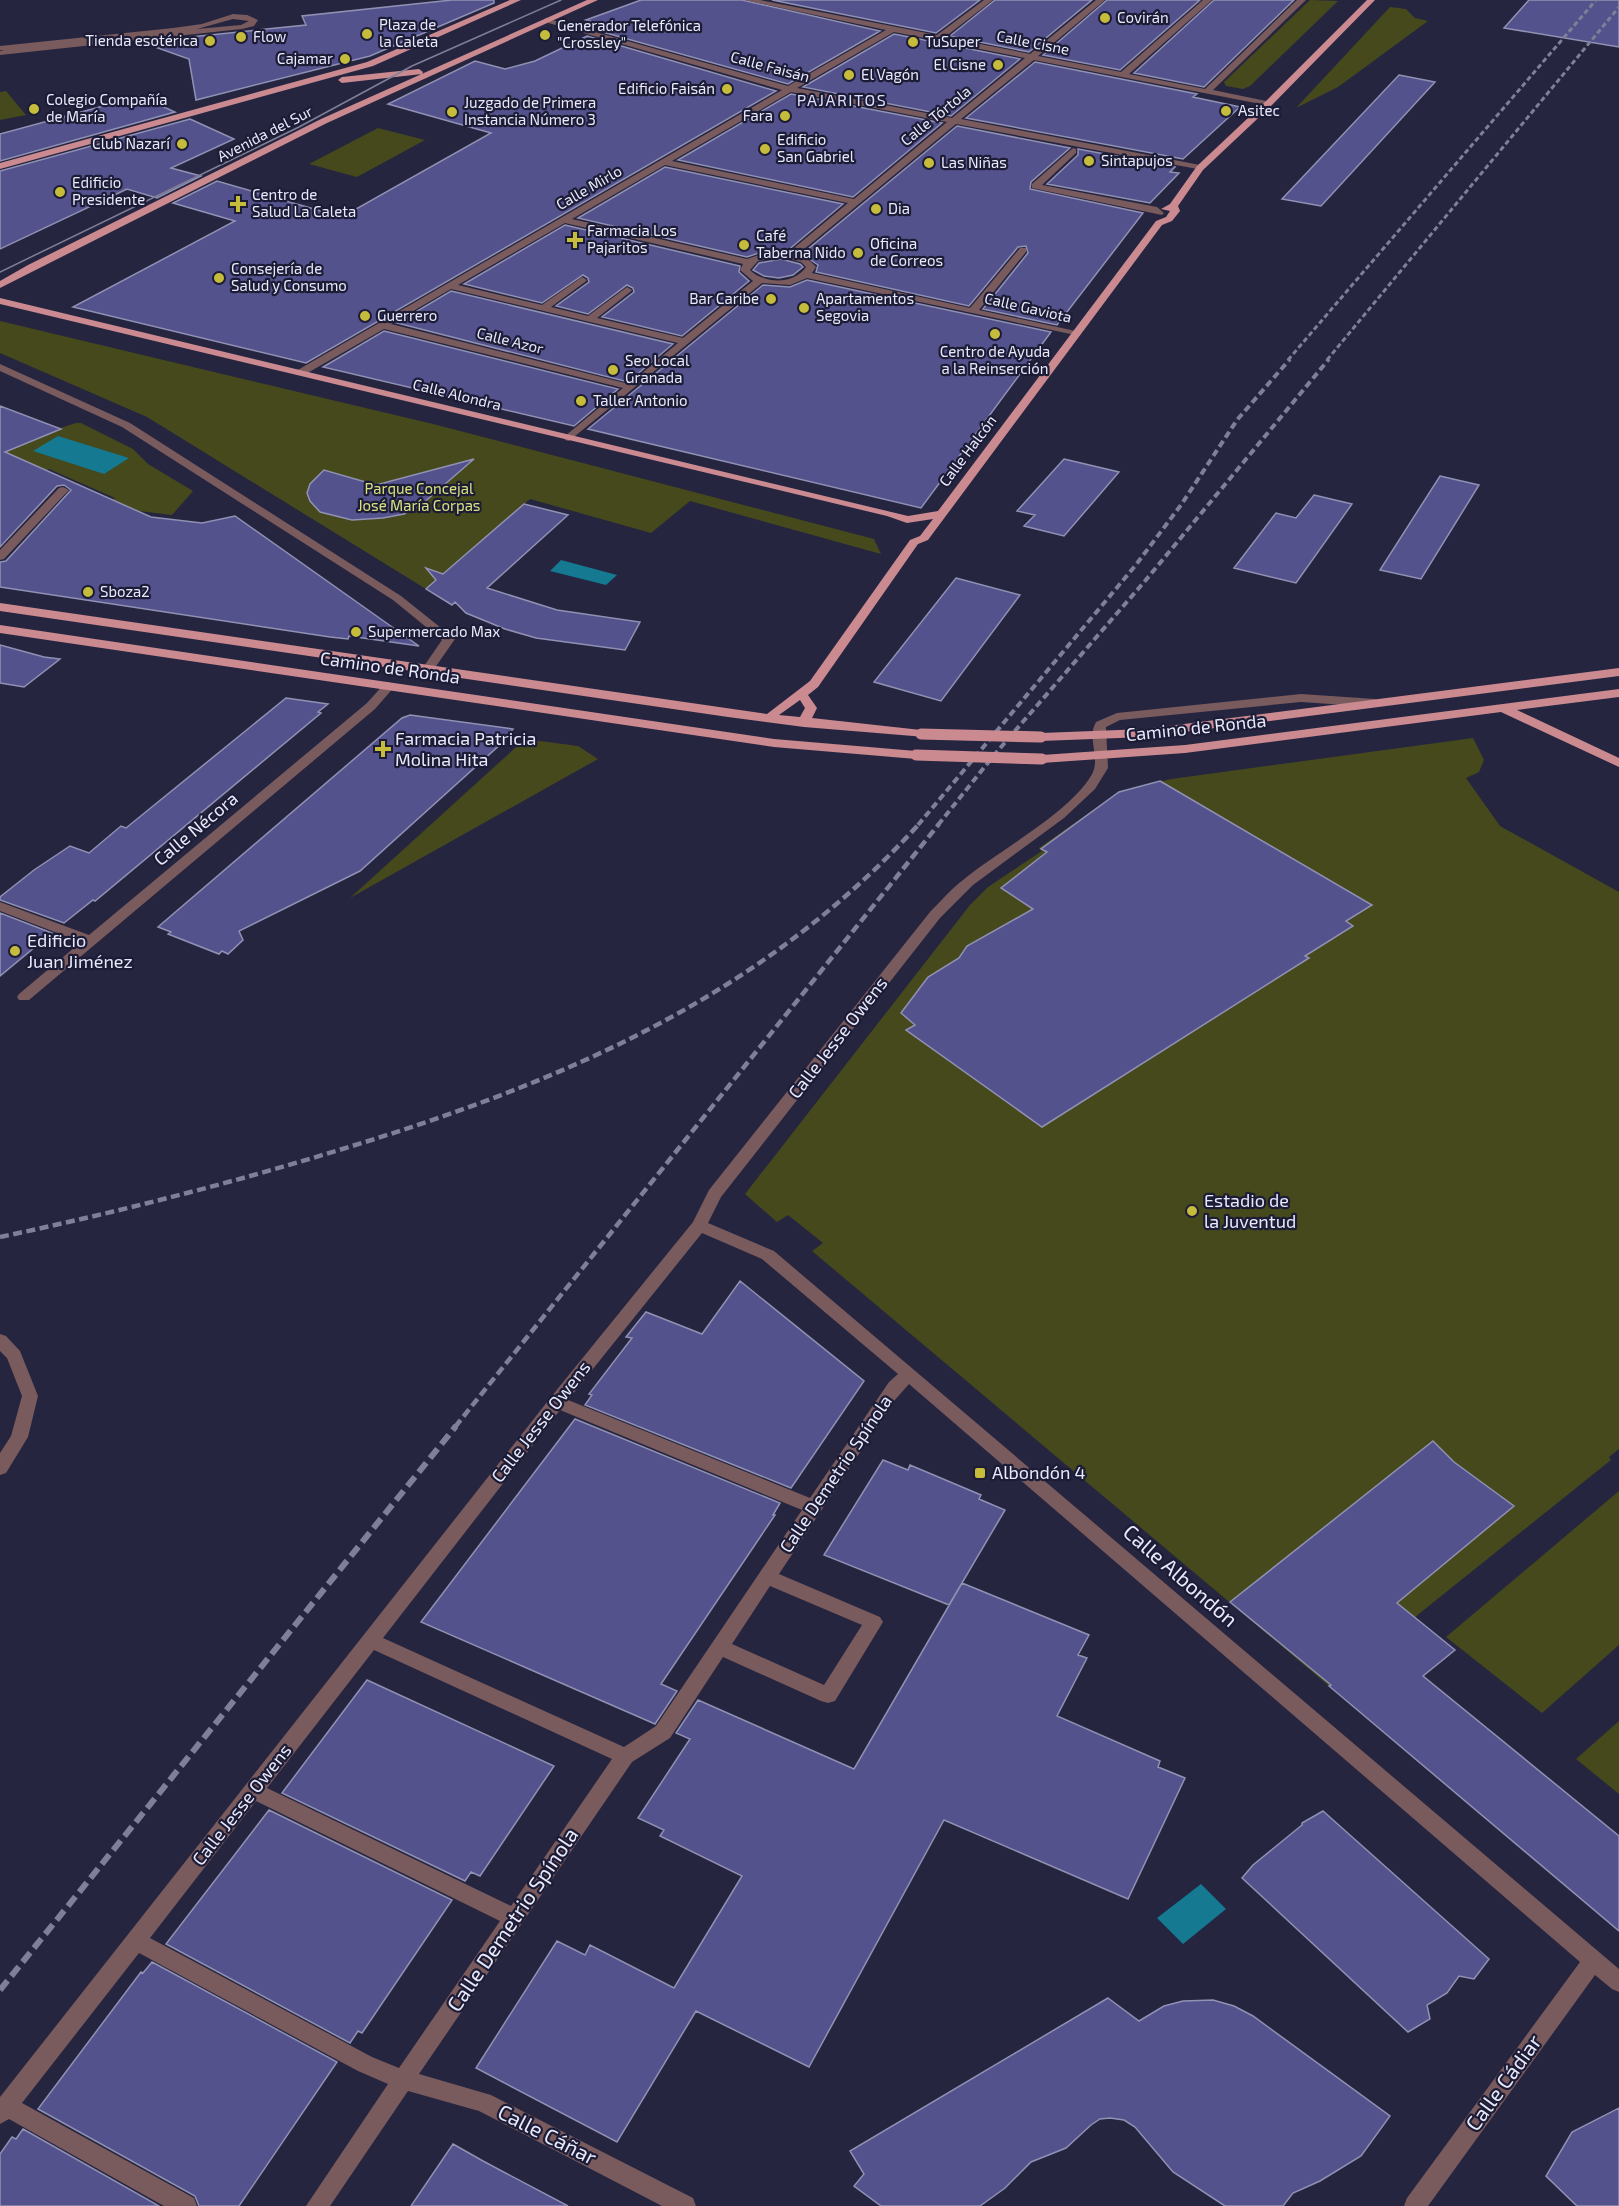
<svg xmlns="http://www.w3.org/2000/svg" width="1619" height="2206" font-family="'Exo 2',sans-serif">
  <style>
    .green { fill: #46491b }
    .water { fill: #147991 }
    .building { fill: #54528c; stroke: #9091b3; stroke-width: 1.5 }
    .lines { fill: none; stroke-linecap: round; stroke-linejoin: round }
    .minor { fill: #795a5d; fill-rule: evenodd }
    .major { fill: #ca8a90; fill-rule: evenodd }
    .tram { stroke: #7f8097; stroke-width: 1.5 }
    .rail-far3 { stroke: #7f8097; stroke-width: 3; stroke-dasharray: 5 3; stroke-linecap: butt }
    .rail-far2 { stroke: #7f8097; stroke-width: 4; stroke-dasharray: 7 4; stroke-linecap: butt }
    .rail-far1 { stroke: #7f8097; stroke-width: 4.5; stroke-dasharray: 9 4.5; stroke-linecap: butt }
    .rail { stroke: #7f8097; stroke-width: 6; stroke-dasharray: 12 6; stroke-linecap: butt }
    .major-bridge { stroke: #ca8a90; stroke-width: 11 }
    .poi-dot { fill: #c6bc3c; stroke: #1c1c36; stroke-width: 2 }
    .labels { text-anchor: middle; stroke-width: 4.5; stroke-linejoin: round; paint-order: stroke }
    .far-poi-label { font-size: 15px; fill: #e8e9fb; stroke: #1c1c36; text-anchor: start }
    .far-street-label { font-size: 15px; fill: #e8e9fb; stroke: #1c1c36 }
    .far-park-label { font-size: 15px; fill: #d9e17f; stroke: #1c1c36 }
    .far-neighbourhood-label { font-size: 16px; letter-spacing: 1.5px; fill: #dddefb; stroke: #1c1c36 }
    .street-label { font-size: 18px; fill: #e8e9fb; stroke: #1c1c36 }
    .poi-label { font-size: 18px; fill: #e8e9fb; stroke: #1c1c36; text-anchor: start }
    .near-street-label { font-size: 21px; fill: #e8e9fb; stroke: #1c1c36 }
  </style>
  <rect width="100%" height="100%" fill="#252540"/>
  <path class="green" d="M 1310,0 L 1338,1 L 1250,86 L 1243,89 L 1226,86 L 1224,82 Z
    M 1390,7 L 1406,9 L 1415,18 L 1428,21 L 1338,87 L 1296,108 Z
    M 6,91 L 26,115 L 0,120 L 0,92 Z
    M 378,128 L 425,140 L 357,177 L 309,164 Z
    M 0,321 L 433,424 L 874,539 L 881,554 L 690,501 L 651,533 L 530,499 L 426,589 L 147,417 L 0,353 Z
    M 76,423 L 81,423 L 133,449 L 148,464 L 193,491 L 172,515 L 106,507 L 103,505 L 115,498 L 49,469 L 36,476 L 0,469 L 0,447 Z
    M 1473,738 L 1484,760 L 1479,772 L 1466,778 L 1500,826 L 1619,892 L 1619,1449 L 1609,1457 L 1611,1460 L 1329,1686 L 812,1251 L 823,1243 L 788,1215 L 777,1222 L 745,1194 L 970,905 L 988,887 L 1042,851 L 1039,848 L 1119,792 L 1171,779 Z
    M 525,739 L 578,746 L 598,759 L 350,898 Z
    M 1619,1491 L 1619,1645 L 1542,1713 L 1446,1637 Z
    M 1619,1721 L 1619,1794 L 1576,1759 Z"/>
  <path class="water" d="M 58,436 L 129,458 L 104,474 L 33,451 Z
    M 561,560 L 617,575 L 606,585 L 550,571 Z
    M 1201,1884 L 1226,1909 L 1183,1944 L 1157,1918 Z"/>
  <path class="building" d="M 452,0 L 494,0 L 494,3 L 370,56 L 196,100 L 189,59 L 141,42 L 306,25 L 302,16 Z
    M 641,0 L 742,0 L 880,31 L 788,84 L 599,31 L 608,26 L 586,20 Z
    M 772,0 L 980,0 L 936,33 Z
    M 995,0 L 1092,0 L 1029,52 L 950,36 Z
    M 1107,0 L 1200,0 L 1120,70 L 1043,55 Z
    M 1214,0 L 1294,0 L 1204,87 L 1134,73 Z
    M 1529,0 L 1619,0 L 1619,47 L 1504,28 Z
    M 894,34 L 1020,59 L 951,116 L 803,87 Z
    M 587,36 L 776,91 L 306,363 L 73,307 L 235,221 L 173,203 L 217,181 L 342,217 L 491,133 L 388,104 L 475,61 L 505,69 L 535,61 Z
    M 1035,62 L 1197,94 L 1193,97 L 1240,107 L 1183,159 L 966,118 Z
    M 1399,75 L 1435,82 L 1321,206 L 1282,199 Z
    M 791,94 L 942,123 L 853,197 L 678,160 Z
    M 140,96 L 175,112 L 0,161 L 0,134 Z
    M 190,119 L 234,139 L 171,168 L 201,176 L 157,198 L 127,189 L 0,249 L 0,171 Z
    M 957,126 L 1070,148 L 1031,182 L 1030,189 L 1143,213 L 1057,325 L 983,309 L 1028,253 L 1026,246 L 1018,247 L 969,306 L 816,272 L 818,265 L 802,254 Z
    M 1078,149 L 1175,167 L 1170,172 L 1179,173 L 1150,203 L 1047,184 L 1078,155 Z
    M 665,167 L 843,204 L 787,251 L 765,251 L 747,257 L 578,218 Z
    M 565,225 L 740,266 L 739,272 L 749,281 L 682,336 L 602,317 L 634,292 L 633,288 L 627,285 L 588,314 L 556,306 L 589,282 L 588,278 L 583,275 L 542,303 L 464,284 Z
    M 781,259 L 800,264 L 803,267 L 793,275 L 779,278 L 764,276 L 753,270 L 759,263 Z
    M 807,280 L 1051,332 L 921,508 L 588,429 L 763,285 L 790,287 Z
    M 451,291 L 673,344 L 628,382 L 397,323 Z
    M 384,331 L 618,389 L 574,426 L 323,367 Z
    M 0,406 L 61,429 L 5,452 L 151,517 L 202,523 L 235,516 L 419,646 L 349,636 L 348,639 L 330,637 L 0,587 L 0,562 L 6,561 L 71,490 L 64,485 L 57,486 L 0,547 Z
    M 474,459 L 421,505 L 404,514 L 383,518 L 352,520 L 320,512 L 310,501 L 307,493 L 310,484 L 324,470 L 376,485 Z
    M 1064,459 L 1119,472 L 1064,536 L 1024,526 L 1035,515 L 1017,511 Z
    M 1440,476 L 1479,485 L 1421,579 L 1380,570 Z
    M 1314,495 L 1352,504 L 1296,583 L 1234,568 L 1276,513 L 1296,518 Z
    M 524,504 L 568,515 L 487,588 L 557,610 L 640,622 L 625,650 L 536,638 L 505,629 L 466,613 L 455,602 L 452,605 L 426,589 L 436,580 L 426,568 L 443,574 Z
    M 956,578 L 1020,595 L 941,701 L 874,682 Z
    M 0,645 L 44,657 L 60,659 L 24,687 L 0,683 Z
    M 286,698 L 328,704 L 318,712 L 321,713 L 95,901 L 93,900 L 64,923 L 0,900 L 0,897 L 34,870 L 70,846 L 89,853 L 121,826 L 126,828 Z
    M 410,715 L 513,729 L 509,734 L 512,734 L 360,871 L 239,931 L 243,940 L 228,954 L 222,951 L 219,954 L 168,934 L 171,932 L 158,927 L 402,718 Z
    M 1160,781 L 1372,905 L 1346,921 L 1353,926 L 1305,956 L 1309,958 L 1042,1127 L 906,1030 L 915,1025 L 901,1013 L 928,977 L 959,958 L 967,946 L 1033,909 L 1001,888 L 1047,852 L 1041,849 L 1119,792 Z
    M 0,913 L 52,933 L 0,976 Z
    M 740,1281 L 864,1381 L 791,1488 L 585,1405 L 592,1395 L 589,1394 L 632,1338 L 626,1337 L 646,1312 L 702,1334 Z
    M 575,1419 L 780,1503 L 773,1515 L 775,1515 L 661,1684 L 677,1691 L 655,1724 L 421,1622 Z
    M 1433,1441 L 1454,1462 L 1514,1506 L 1397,1603 L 1455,1650 L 1423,1676 L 1619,1836 L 1619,1931 L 1329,1686 L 1331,1685 L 1230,1602 Z
    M 883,1460 L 908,1470 L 910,1465 L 981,1495 L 979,1499 L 1005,1510 L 949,1605 L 824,1555 Z
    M 962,1583 L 1089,1635 L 1078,1655 L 1087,1658 L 1057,1716 L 1160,1761 L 1158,1767 L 1185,1778 L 1128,1899 L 944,1820 L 809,2067 L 696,2011 L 617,2142 L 476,2068 L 557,1941 L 585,1955 L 590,1945 L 674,1988 L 742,1876 L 660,1836 L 664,1830 L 638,1818 L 690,1739 L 676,1733 L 698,1700 L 854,1769 Z
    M 367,1680 L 554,1766 L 480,1876 L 471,1872 L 465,1881 L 282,1793 Z
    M 269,1810 L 452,1900 L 362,2033 L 358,2031 L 350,2043 L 166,1944 Z
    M 1323,1811 L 1489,1959 L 1474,1979 L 1459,1976 L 1447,1993 L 1427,2005 L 1430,2019 L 1408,2032 L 1242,1878 L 1253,1865 L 1302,1825 L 1302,1823 Z
    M 152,1962 L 337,2062 L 239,2206 L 199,2206 L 195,2196 L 38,2109 L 141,1972 L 143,1973 Z
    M 1108,1998 L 1139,2021 L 1164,2006 L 1183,2001 L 1213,2000 L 1234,2006 L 1253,2016 L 1390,2116 L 1361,2156 L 1320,2181 L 1293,2193 L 1283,2206 L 1225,2206 L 1173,2172 L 1135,2127 L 1124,2120 L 1110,2118 L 1100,2119 L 1091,2125 L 1066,2148 L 1031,2162 L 1005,2188 L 980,2206 L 881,2206 L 854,2186 L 864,2174 L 850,2151 Z
    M 1619,2108 L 1619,2206 L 1577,2206 L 1546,2176 L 1572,2132 Z
    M 23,2129 L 159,2206 L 0,2206 L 0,2154 L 12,2137 L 16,2139 Z
    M 453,2144 L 483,2161 L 568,2206 L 411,2206 Z"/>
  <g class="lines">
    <path class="minor" d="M 744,0 L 760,0 L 937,35 L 984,0 L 993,0 L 945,37 L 1030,54 L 1096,0 L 1105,0 L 1038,56 L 1121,72 L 1203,0 L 1212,0 L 1129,74 L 1205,89 L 1297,0 L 1306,0 L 1213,90 L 1271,102 L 1271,106 L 1034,60 L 961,119 L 1200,165 L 1204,168 L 1203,170 L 956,124 L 797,255 C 805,257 810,260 816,267 L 812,273 L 970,308 L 1020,248 L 1026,248 L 1026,252 L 979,310 L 1080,332 L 1080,336 L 807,278 L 790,285 L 762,283 L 569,441 L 565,440 L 565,436 L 623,388 L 384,329 L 304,375 L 296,375 L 296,371 L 782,90 L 545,22 L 545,18 L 788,86 L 886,30 ZM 894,32 L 1025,58 L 952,118 L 797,88 ZM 791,92 L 947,122 L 854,199 L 672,161 ZM 665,165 L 848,203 L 788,253 L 765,253 L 747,259 L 572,219 ZM 565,223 L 743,264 L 740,270 L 753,281 L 683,338 L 597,318 L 630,292 L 632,290 L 627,287 L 588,316 L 551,307 L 585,282 L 587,280 L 582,277 L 542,305 L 458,285 ZM 781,257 L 801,262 L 806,267 C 794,285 764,284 750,270 L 758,261 ZM 451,289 L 678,343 L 629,384 L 391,324 Z
      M 233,14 L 247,15 L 258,20 L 254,26 L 242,29 L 0,55 L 0,51 L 4,50 L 0,50 L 0,46 L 173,28 L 202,24 ZM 233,19 L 249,21 L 241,25 L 197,29 Z
      M 1073,148 L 1076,149 L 1076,153 L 1042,185 L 1157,207 L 1164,213 L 1162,215 L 1032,188 L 1032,184 Z
      M 0,364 L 130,423 L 401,596 L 455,639 L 432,672 L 424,672 L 422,669 L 442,640 L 393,600 L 122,427 L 0,371 Z
      M 63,487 L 69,490 L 67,492 L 4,559 L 0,560 L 0,550 L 59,488 Z
      M 389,682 L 395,686 L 375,709 L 29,1000 L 19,1000 L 17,997 L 19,994 L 81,942 L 0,911 L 0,902 L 89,935 L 367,703 L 385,683 Z
      M 1301,694 L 1375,699 L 1381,703 L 1375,707 L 1301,702 L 1120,720 L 1106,727 L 1108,768 L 1095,789 L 1064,818 L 973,885 L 940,918 L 721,1197 L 708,1223 L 774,1251 L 1619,1969 L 1619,1992 L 1612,1989 L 1595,1975 L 1428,2206 L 1404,2206 L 1407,2198 L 1580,1962 L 909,1384 L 894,1401 L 779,1574 L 880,1617 L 883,1622 L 835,1701 L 828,1703 L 821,1701 L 723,1657 L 670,1738 L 632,1762 L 419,2074 L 491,2095 L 693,2198 L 696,2206 L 662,2206 L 479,2111 L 408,2091 L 330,2206 L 306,2206 L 388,2084 L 358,2071 L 139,1953 L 22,2103 L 194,2198 L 197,2206 L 164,2206 L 9,2119 L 0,2124 L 0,2097 L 551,1397 L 693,1222 L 709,1190 L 930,912 C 941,901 951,889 963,880 C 998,851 1068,814 1091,776 C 1102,759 1086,739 1096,722 L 1117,713 ZM 702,1233 L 762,1259 L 898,1374 L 889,1382 L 810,1498 L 568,1400 ZM 560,1410 L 802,1510 L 656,1726 L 624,1747 L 383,1638 ZM 770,1586 L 862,1625 L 824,1685 L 732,1644 ZM 374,1650 L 612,1759 L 511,1906 L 267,1788 ZM 256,1801 L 500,1921 L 399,2068 L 372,2057 L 150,1938 Z
      M 0,1334 L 6,1336 L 20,1351 L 38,1396 L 28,1437 L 6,1473 L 0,1475 L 0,1453 L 11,1436 L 22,1396 L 7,1358 L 0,1351 Z"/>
    <path class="major" d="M 510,0 L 521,0 L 373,66 L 0,169 L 0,163 L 367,62 Z
      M 587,0 L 598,0 L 327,123 L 0,288 L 0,281 L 28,265 L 321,119 Z
      M 1367,0 L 1375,0 L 1271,106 L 1203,170 L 1178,206 L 1180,211 L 1172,221 L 1162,225 L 928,540 L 918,544 L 818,687 L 808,695 L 817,708 L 812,718 L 921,730 L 927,734 L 925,737 L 804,727 L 728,717 L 0,611 L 0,603 L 767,714 L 810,681 L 910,540 L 920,536 L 933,519 L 907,523 L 887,516 L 0,304 L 0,298 L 908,516 L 938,511 L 1156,221 L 1166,217 L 1170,211 L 1161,209 L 1170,204 L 1197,166 L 1265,102 ZM 800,700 L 805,708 L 800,717 L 779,715 Z
      M 419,69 L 423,72 L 422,74 L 342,83 L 338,80 L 342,77 Z
      M 0,625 L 774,739 L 916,751 L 922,755 L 916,759 L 774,747 L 0,633 Z
      M 1619,668 L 1619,676 L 1145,737 L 1041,741 L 1035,737 L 1041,733 L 1145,729 Z
      M 1619,689 L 1619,697 L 1517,710 L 1619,758 L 1619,767 L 1501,712 L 1185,753 L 1042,763 L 1036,759 L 1042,755 L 1185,745 Z"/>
    <path class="tram" d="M 0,272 L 299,127 L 412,66 L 561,0"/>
    <path class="rail-far3" d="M 1288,360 L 1596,0
      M 1327,360 L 1619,7"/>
    <path class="rail-far2" d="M 918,825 L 1135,566 L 1181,505 L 1237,420 L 1290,359
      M 938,825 L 995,754 L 1145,581 L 1329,359"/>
    <path class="rail-far1" d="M 0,1237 C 114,1213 228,1184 339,1150 C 560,1083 761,998 919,824
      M 455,1427 L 939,824"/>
    <path class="rail" d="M 0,1990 L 456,1426"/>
    <path class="major-bridge" d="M 921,734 L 1041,737
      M 916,755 L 1042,759"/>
  </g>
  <g class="poi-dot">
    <circle cx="1105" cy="18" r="6"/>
    <circle cx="367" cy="34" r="6"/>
    <circle cx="545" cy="35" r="6"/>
    <circle cx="241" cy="37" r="6"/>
    <circle cx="210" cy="41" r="6"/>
    <circle cx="913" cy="42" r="6"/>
    <circle cx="345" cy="59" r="6"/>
    <circle cx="998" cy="65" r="6"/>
    <circle cx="849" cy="75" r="6"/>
    <circle cx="727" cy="89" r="6"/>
    <circle cx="34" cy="109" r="6"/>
    <circle cx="1226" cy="111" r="6"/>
    <circle cx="452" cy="112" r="6"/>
    <circle cx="785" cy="116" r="6"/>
    <circle cx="182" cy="144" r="6"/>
    <circle cx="765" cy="149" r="6"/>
    <circle cx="1089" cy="161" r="6"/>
    <circle cx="929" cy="163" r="6"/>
    <circle cx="60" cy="192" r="6"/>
    <path d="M235 195h6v6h6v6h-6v6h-6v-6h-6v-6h6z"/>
    <circle cx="876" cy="209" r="6"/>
    <path d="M572 231h6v6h6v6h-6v6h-6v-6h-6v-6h6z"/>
    <circle cx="744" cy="245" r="6"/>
    <circle cx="858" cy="253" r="6"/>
    <circle cx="219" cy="278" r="6"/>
    <circle cx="771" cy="299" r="6"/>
    <circle cx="804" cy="308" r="6"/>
    <circle cx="365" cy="316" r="6"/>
    <circle cx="995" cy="334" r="6"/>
    <circle cx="613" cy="370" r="6"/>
    <circle cx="581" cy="401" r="6"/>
    <circle cx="88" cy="592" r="6"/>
    <circle cx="356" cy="632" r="6"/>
    <path d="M380 740h6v6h6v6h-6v6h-6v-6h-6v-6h6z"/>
    <circle cx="15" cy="951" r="6"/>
    <circle cx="1192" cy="1211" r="6"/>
    <rect x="974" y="1467" width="12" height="12" rx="3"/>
  </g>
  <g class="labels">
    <g class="far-poi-label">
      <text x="1117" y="23">Covirán</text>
      <text x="379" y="30">Plaza de<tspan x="379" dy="17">la Caleta</tspan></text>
      <text x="557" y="31">Generador Telefónica<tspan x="557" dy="17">"Crossley"</tspan></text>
      <text x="253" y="42">Flow</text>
      <text x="198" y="46" text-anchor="end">Tienda esotérica</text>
      <text x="925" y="47">TuSuper</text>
      <text x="333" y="64" text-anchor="end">Cajamar</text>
      <text x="986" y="70" text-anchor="end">El Cisne</text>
      <text x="861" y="80">El Vagón</text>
      <text x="715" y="94" text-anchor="end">Edificio Faisán</text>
      <text x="46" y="105">Colegio Compañía<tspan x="46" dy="17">de María</tspan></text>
      <text x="464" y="108">Juzgado de Primera<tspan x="464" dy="17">Instancia Número 3</tspan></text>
      <text x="1238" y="116">Asitec</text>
      <text x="773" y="121" text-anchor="end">Fara</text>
      <text x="777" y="145">Edificio<tspan x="777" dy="17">San Gabriel</tspan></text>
      <text x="170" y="149" text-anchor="end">Club Nazarí</text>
      <text x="1101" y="166">Sintapujos</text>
      <text x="941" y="168">Las Niñas</text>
      <text x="72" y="188">Edificio<tspan x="72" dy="17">Presidente</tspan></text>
      <text x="252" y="200">Centro de<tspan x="252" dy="17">Salud La Caleta</tspan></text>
      <text x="888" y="214">Dia</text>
      <text x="587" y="236">Farmacia Los<tspan x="587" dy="17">Pajaritos</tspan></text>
      <text x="756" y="241">Café<tspan x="756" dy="17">Taberna Nido</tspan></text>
      <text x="870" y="249">Oficina<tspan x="870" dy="17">de Correos</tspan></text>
      <text x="231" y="274">Consejería de<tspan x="231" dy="17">Salud y Consumo</tspan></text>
      <text x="759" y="304" text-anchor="end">Bar Caribe</text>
      <text x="816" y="304">Apartamentos<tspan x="816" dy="17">Segovia</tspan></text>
      <text x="377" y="321">Guerrero</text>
      <text x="995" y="357" text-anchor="middle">Centro de Ayuda<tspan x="995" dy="17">a la Reinserción</tspan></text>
      <text x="625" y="366">Seo Local<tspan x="625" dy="17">Granada</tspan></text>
      <text x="593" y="406">Taller Antonio</text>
      <text x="100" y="597">Sboza2</text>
      <text x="368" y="637">Supermercado Max</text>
    </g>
    <g class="far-street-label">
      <text transform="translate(1033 43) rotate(11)" y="5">Calle Cisne</text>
      <text transform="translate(770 67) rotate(15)" y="5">Calle Faisán</text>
      <text transform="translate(936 116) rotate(-39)" y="5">Calle Tórtola</text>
      <text transform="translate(265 134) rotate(-27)" y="5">Avenida del Sur</text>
      <text transform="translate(589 188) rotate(-30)" y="5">Calle Mirlo</text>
      <text transform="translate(1028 308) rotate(13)" y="5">Calle Gaviota</text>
      <text transform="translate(510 341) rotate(14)" y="5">Calle Azor</text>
      <text transform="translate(457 395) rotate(14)" y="5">Calle Alondra</text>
      <text transform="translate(968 451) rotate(-53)" y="5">Calle Halcón</text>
    </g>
    <g class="far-park-label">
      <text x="419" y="494">Parque Concejal<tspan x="419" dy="17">José María Corpas</tspan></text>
    </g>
    <g class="far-neighbourhood-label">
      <text x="842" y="106">PAJARITOS</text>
    </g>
    <g class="street-label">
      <text transform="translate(390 668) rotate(8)" y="6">Camino de Ronda</text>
      <text transform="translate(1196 728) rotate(-6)" y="6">Camino de Ronda</text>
      <text transform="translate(196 829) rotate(-40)" y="6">Calle Nécora</text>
      <text transform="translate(838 1038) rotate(-52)" y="6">Calle Jesse Owens</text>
      <text transform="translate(541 1422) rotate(-52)" y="6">Calle Jesse Owens</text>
      <text transform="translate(836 1474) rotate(-56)" y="6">Calle Demetrio Spínola</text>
      <text transform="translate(242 1805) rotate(-52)" y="6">Calle Jesse Owens</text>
    </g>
    <g class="poi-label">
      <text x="395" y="745">Farmacia Patricia<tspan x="395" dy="21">Molina Hita</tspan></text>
      <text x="27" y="947">Edificio<tspan x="27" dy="21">Juan Jiménez</tspan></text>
      <text x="1204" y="1207">Estadio de<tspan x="1204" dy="21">la Juventud</tspan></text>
      <text x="992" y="1479">Albondón 4</text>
    </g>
    <g class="near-street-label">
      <text transform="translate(1180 1576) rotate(41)" y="7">Calle Albondón</text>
      <text transform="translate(513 1920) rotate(-56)" y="7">Calle Demetrio Spínola</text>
      <text transform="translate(1504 2083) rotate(-54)" y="7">Calle Cádiar</text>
      <text transform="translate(547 2135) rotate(27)" y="7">Calle Cáñar</text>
    </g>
  </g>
</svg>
